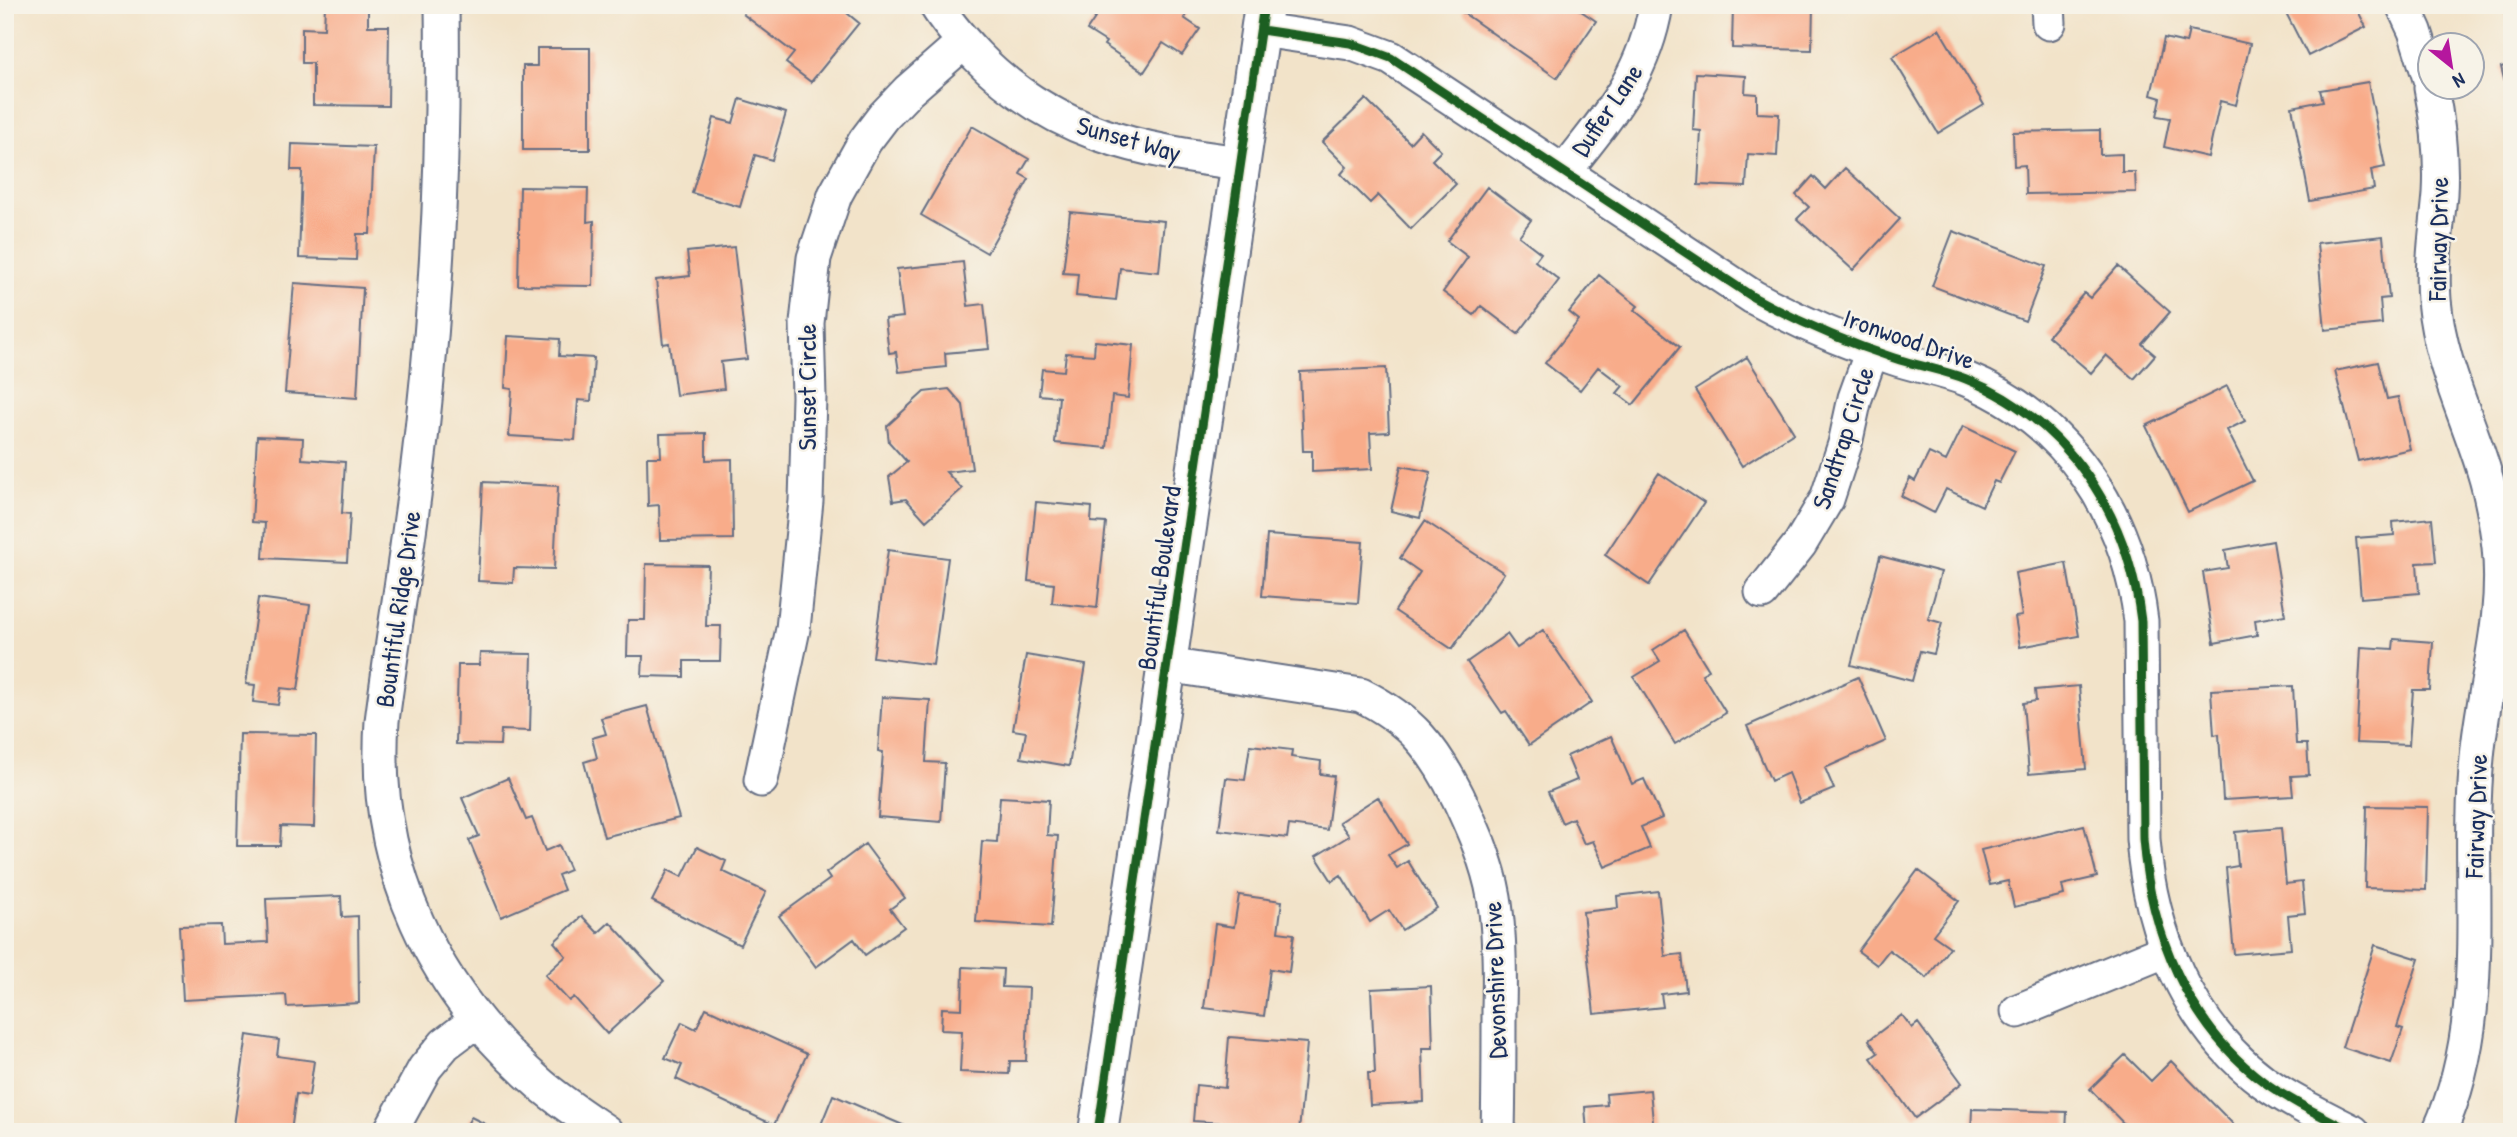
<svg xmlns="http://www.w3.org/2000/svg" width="2517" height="1137" font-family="'Patrick Hand',sans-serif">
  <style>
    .building { fill: #f8ac8a }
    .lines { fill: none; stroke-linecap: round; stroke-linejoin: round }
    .minor-casing { stroke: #666e83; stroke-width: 37 }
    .secondary-casing { stroke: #666e83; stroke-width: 42 }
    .minor { stroke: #fff; stroke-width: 33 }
    .secondary { stroke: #fff; stroke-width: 38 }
    .cycleway-casing { stroke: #f7f3e8; stroke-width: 13 }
    .cycleway { stroke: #1b5e20; stroke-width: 9 }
    .labels { text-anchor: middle; stroke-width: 5; stroke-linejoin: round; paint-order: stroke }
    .street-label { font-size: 26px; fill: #1b2f5e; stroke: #f7f3e8 }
  </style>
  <rect width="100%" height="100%" fill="#f7f3e8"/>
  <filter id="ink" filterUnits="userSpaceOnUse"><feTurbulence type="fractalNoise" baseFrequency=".0143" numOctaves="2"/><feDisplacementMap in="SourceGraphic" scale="14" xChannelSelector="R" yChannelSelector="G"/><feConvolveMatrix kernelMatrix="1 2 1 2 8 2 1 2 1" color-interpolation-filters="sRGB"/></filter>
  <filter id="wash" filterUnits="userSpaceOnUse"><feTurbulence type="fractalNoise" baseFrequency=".00686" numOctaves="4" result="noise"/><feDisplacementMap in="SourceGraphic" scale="28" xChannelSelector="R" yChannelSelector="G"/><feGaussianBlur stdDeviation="1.57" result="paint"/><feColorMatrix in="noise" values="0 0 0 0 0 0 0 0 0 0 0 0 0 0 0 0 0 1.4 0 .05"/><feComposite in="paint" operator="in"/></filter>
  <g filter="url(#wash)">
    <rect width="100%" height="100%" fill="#f2e3c9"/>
    <g id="blocks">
      <path class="building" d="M 325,5 L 368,5 L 368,26 L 389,26 L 388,106 L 313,105 L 313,63 L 302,63 L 302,28 L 324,29 Z
        M 571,5 L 599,5 L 599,6 L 572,12 Z
        M 750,5 L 853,5 L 847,13 L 859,23 L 811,82 L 786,63 L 794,53 L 743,14 Z
        M 1104,5 L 1193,5 L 1184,18 L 1200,29 L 1182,55 L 1163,43 L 1144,72 L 1104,45 L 1106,42 L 1087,30 Z
        M 1467,5 L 1572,5 L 1596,21 L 1557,78 L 1462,12 Z
        M 1733,5 L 1813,5 L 1812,50 L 1732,48 Z
        M 2282,5 L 2355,5 L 2366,27 L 2308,56 Z
        M 2512,5 L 2512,38 L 2511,39 L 2503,7 Z
        M 1939,29 L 1984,105 L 1938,133 L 1892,57 Z
        M 2189,30 L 2250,44 L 2236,105 L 2220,101 L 2208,157 L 2164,147 L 2170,118 L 2157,116 L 2161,98 L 2151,95 L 2164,38 L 2186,43 Z
        M 537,48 L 590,48 L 590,150 L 523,150 L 523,66 L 537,66 Z
        M 2512,64 L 2512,107 L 2511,107 L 2501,67 Z
        M 1696,73 L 1746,76 L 1745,93 L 1757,94 L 1757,113 L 1779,114 L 1777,156 L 1748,154 L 1746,187 L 1698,185 L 1701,131 L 1693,130 Z
        M 2368,82 L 2385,167 L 2371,170 L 2374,189 L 2310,201 L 2292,107 L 2323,101 L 2320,90 Z
        M 740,99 L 786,113 L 772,160 L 755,155 L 740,207 L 692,193 L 714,118 L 733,123 Z
        M 1366,99 L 1410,143 L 1421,131 L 1441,151 L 1432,160 L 1456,184 L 1411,229 L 1378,195 L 1370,203 L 1341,174 L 1347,167 L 1322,142 Z
        M 972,126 L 1029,159 L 1020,174 L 1029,179 L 987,253 L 921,215 Z
        M 2100,130 L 2100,155 L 2122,154 L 2122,172 L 2135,172 L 2136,192 L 2026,194 L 2025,165 L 2014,166 L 2013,132 Z
        M 292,144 L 374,147 L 370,234 L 357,234 L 356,260 L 299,258 L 302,170 L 291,170 Z
        M 1845,168 L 1900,219 L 1853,270 L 1797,219 L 1809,207 L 1796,195 L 1813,176 L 1826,189 Z
        M 520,187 L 588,188 L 587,222 L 594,221 L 593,286 L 518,285 Z
        M 1487,187 L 1531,220 L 1519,236 L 1541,253 L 1535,261 L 1559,280 L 1518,334 L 1481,306 L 1474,315 L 1443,292 L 1468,257 L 1447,241 Z
        M 1070,212 L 1164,221 L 1159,272 L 1120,268 L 1116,300 L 1076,296 L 1078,274 L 1063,273 Z
        M 1953,231 L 2046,266 L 2025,321 L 1932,286 Z
        M 2383,236 L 2389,298 L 2380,299 L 2382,324 L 2325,330 L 2317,243 Z
        M 734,247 L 747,359 L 721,362 L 724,389 L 676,395 L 669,343 L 663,344 L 656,280 L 690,276 L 687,252 Z
        M 963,262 L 968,306 L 984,304 L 989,349 L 945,353 L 946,367 L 899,372 L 896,352 L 889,353 L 885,319 L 903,317 L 897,269 Z
        M 2118,266 L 2170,312 L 2142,344 L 2155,355 L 2134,379 L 2106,355 L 2091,373 L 2048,336 L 2084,293 L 2090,298 Z
        M 1599,275 L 1638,306 L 1634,310 L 1680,347 L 1633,405 L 1617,393 L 1623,386 L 1598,367 L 1580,390 L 1545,363 L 1579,320 L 1569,312 Z
        M 294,283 L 363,288 L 357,398 L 285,393 Z
        M 508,336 L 560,339 L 559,356 L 594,358 L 591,401 L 578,400 L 575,440 L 509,436 L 512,389 L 505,388 Z
        M 1095,341 L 1133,345 L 1128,398 L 1112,396 L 1107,448 L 1055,443 L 1059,397 L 1039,395 L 1042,369 L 1064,371 L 1066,353 L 1094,355 Z
        M 1747,357 L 1794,433 L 1742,466 L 1695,390 Z
        M 2378,362 L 2387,399 L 2398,397 L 2410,449 L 2358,461 L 2335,371 Z
        M 1386,368 L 1389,432 L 1370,433 L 1372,469 L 1312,472 L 1312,451 L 1303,451 L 1300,372 Z
        M 2227,386 L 2245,421 L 2227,430 L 2253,481 L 2188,512 L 2146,426 Z
        M 949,389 L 963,405 L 972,469 L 946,472 L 962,489 L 926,521 L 906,499 L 893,501 L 889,477 L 907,462 L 889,442 L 887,426 L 924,392 Z
        M 1963,426 L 2015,451 L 1999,483 L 1994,481 L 1982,506 L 1946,489 L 1934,513 L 1901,496 L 1910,478 L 1915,481 L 1929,453 L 1946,461 Z
        M 706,433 L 706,460 L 732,459 L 733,539 L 660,540 L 659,505 L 648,506 L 647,457 L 661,457 L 660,434 Z
        M 257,436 L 303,438 L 302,459 L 345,462 L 342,513 L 350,514 L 347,562 L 263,558 L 265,523 L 252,522 Z
        M 1401,466 L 1431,472 L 1420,518 L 1391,511 Z
        M 1659,473 L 1704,503 L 1649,585 L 1605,555 Z
        M 483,482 L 558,486 L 554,569 L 514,568 L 513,583 L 478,581 Z
        M 1036,502 L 1092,507 L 1091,522 L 1106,523 L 1097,608 L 1052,603 L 1054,584 L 1028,581 Z
        M 2432,518 L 2436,562 L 2417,563 L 2419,593 L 2361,598 L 2356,538 L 2394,535 L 2393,522 Z
        M 1425,521 L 1504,573 L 1452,649 L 1395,611 L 1420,572 L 1400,558 Z
        M 1267,535 L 1363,542 L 1358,603 L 1262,596 Z
        M 2273,541 L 2285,615 L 2255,620 L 2257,635 L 2214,643 L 2203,572 L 2228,568 L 2225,550 Z
        M 888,550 L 948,558 L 933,665 L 873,657 Z
        M 1880,556 L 1941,572 L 1928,619 L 1942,623 L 1934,654 L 1920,651 L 1912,681 L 1851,665 Z
        M 2066,563 L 2079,636 L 2020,647 L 2015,617 L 2022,616 L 2015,573 Z
        M 646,564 L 708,565 L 706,626 L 721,626 L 720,661 L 684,661 L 684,677 L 642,676 L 643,656 L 627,656 L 628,620 L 645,620 Z
        M 258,598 L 310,605 L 298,690 L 281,688 L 278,705 L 253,702 L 255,685 L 246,684 Z
        M 1543,630 L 1592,702 L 1529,745 L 1506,711 L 1502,713 L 1467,662 L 1507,634 L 1517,648 Z
        M 1684,630 L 1709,670 L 1702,674 L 1726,713 L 1675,744 L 1634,677 L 1660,661 L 1653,650 Z
        M 2394,639 L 2433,642 L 2430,690 L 2413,690 L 2409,745 L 2356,743 L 2361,647 L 2393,649 Z
        M 480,653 L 532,654 L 530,731 L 501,730 L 500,745 L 456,744 L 458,665 L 479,665 Z
        M 1026,655 L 1086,665 L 1069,766 L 1021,758 L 1026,732 L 1013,730 Z
        M 1858,677 L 1886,741 L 1825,768 L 1834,789 L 1800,803 L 1788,773 L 1771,781 L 1747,726 Z
        M 2079,686 L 2086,769 L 2029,774 L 2023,703 L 2036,701 L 2035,690 Z
        M 2293,686 L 2296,744 L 2307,744 L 2309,775 L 2291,776 L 2293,796 L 2223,800 L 2219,734 L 2214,735 L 2211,690 Z
        M 882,697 L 930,700 L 926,762 L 945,763 L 941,822 L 878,817 L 883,752 L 878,751 Z
        M 647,706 L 679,818 L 604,837 L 584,762 L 597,758 L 592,738 L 606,734 L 601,718 Z
        M 240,734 L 316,735 L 314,827 L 281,826 L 280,846 L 237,846 Z
        M 1611,736 L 1632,784 L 1644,779 L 1662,818 L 1641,827 L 1650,848 L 1605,867 L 1593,841 L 1584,844 L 1573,818 L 1562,823 L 1548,792 L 1577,780 L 1567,756 Z
        M 1250,745 L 1292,750 L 1291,757 L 1321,761 L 1320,774 L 1334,776 L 1327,830 L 1289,825 L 1287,838 L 1219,830 L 1226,778 L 1245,780 Z
        M 508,778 L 526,820 L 532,818 L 545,851 L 559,845 L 570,870 L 558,875 L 564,890 L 501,917 L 469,840 L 479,836 L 462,798 Z
        M 1000,797 L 1049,800 L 1047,835 L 1058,836 L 1051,927 L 976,922 L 982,841 L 997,842 Z
        M 1378,797 L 1407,844 L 1388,855 L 1397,868 L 1408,861 L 1437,908 L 1402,930 L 1389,910 L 1370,922 L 1341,875 L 1332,881 L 1316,856 L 1349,836 L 1339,822 Z
        M 2367,806 L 2428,807 L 2426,890 L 2365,888 Z
        M 2084,825 L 2097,877 L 2062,885 L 2064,895 L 2014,907 L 2008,881 L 1990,885 L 1981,850 Z
        M 2281,828 L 2286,884 L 2302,882 L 2305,913 L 2288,915 L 2291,949 L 2234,954 L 2226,868 L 2238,866 L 2235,832 Z
        M 865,844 L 905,898 L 890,909 L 904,927 L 865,955 L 854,939 L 816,967 L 779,916 L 830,879 L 826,873 Z
        M 697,847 L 726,861 L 722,871 L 766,892 L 740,945 L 652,901 L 668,870 L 682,877 Z
        M 1918,870 L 1959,901 L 1933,935 L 1950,947 L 1927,978 L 1889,950 L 1877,965 L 1858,951 Z
        M 1658,891 L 1665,956 L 1682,954 L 1686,991 L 1661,994 L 1663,1007 L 1594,1014 L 1583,912 L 1618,908 L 1617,896 Z
        M 1239,895 L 1282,901 L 1278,932 L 1294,934 L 1289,972 L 1270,969 L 1264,1016 L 1204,1008 L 1215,924 L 1234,927 Z
        M 341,896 L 342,917 L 358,916 L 359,1003 L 287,1007 L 286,995 L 183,1000 L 179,926 L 221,925 L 222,944 L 268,942 L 266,899 Z
        M 582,916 L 598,933 L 610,922 L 664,981 L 607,1034 L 574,997 L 569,1001 L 545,975 L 566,956 L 554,942 Z
        M 2375,945 L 2419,959 L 2397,1027 L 2403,1029 L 2391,1063 L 2342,1047 Z
        M 963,967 L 1003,969 L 1002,987 L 1029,988 L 1026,1061 L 1010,1061 L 1009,1074 L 960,1072 L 962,1031 L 941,1030 L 942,1008 L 962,1009 Z
        M 1431,986 L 1433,1048 L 1422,1048 L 1424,1102 L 1370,1105 L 1368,1073 L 1375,1073 L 1371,989 Z
        M 706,1008 L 807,1054 L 774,1125 L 676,1079 L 682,1065 L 665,1058 L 682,1022 L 696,1029 Z
        M 1902,1015 L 1912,1028 L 1918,1023 L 1962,1083 L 1915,1118 L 1871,1058 L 1878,1053 L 1869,1040 Z
        M 247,1035 L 279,1040 L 277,1056 L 314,1061 L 309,1096 L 296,1094 L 291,1132 L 233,1132 Z
        M 1229,1037 L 1307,1043 L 1299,1132 L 1223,1132 L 1224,1123 L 1193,1121 L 1196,1085 L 1225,1088 Z
        M 2125,1055 L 2151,1081 L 2171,1061 L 2233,1124 L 2225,1132 L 2132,1132 L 2090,1089 Z
        M 1650,1090 L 1654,1132 L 1587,1132 L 1585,1107 L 1607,1105 L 1606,1094 Z
        M 833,1095 L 919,1132 L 818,1132 Z
        M 1972,1109 L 2067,1112 L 2066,1132 L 1971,1132 Z
        M 471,1117 L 501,1132 L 463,1132 Z"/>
    </g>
  </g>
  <g filter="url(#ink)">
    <use href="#blocks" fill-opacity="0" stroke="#666e83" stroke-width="2"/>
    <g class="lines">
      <g class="minor-casing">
        <path id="minor" d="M 442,5 C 444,143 438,283 423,420 C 413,521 395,620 382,721 C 372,865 432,991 541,1085 C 561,1102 584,1117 606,1132
          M 936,5 C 947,23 962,40 976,55 C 1051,133 1139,151 1241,163
          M 2048,5 L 2049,23
          M 2403,5 L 2415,31 L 2430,79
          M 1261,30 L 1350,43 L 1391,58 L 1753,297 C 1799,322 1845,342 1894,358 C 1918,366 1943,370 1966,379 C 2069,421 2128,514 2141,621 L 2143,839 C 2150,931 2188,1026 2264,1082 C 2292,1102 2322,1116 2353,1132
          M 2431,88 C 2438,122 2442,158 2440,194 C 2437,229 2431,264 2434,300 C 2440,363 2465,410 2483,468 C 2491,493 2496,520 2499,547 C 2507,622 2483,685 2477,758 C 2465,882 2493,1014 2439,1132
          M 1564,172 C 1607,117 1644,77 1656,5
          M 1762,592 L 1800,544 L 1827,499 L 1845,444 L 1855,398 L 1872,351
          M 1167,665 L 1361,695 C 1411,720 1433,747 1458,797 C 1473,829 1488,862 1494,897 C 1500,934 1500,972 1499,1009 C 1499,1050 1499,1091 1498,1132
          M 761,780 L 793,629 L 806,501 L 809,397 L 807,323 L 814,258 L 835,195 L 865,141 L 884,116 L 908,91 L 964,42
          M 2018,1011 L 2167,950
          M 390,1132 L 425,1068 L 445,1044 L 477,1020"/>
      </g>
      <g class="secondary-casing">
        <path id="secondary" d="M 1098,1132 L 1264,5"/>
      </g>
      <use href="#minor" class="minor"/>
      <use href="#secondary" class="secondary"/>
      <g class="cycleway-casing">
        <path id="cycleway" d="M 1261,30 L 1350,43 L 1391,58 L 1753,297 C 1799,322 1845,342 1894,358 C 1918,366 1943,370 1966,379 C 2069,421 2128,514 2141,621 L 2143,839 C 2150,931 2188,1026 2264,1082 C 2292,1102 2322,1116 2353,1132
          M 1098,1132 L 1264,5"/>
      </g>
      <use href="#cycleway" class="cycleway"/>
    </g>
  </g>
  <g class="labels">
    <g class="street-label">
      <text transform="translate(1607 110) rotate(-56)" y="9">Duffer Lane</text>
      <text transform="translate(1129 139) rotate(16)" y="9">Sunset Way</text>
      <text transform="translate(2438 239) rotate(-89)" y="9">Fairway Drive</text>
      <text transform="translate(1909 339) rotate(19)" y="9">Ironwood Drive</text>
      <text transform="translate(807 387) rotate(-90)" y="9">Sunset Circle</text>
      <text transform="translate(1843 438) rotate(-72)" y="9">Sandtrap Circle</text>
      <text transform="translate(1159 578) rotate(-82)" y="9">Bountiful Boulevard</text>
      <text transform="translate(398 609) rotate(-82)" y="9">Bountiful Ridge Drive</text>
      <text transform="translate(2476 816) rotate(-88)" y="9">Fairway Drive</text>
      <text transform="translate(1495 980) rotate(-92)" y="9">Devonshire Drive</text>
    </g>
  </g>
  <rect width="2517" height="1137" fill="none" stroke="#f7f3e8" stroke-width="28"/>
  <g transform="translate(2451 66) rotate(150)"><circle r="33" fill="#f7f3e8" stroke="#9fa5b1" stroke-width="2"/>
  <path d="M0-5L12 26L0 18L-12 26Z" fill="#b5179e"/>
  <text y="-10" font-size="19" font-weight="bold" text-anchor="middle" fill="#1b2f5e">N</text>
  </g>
</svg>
